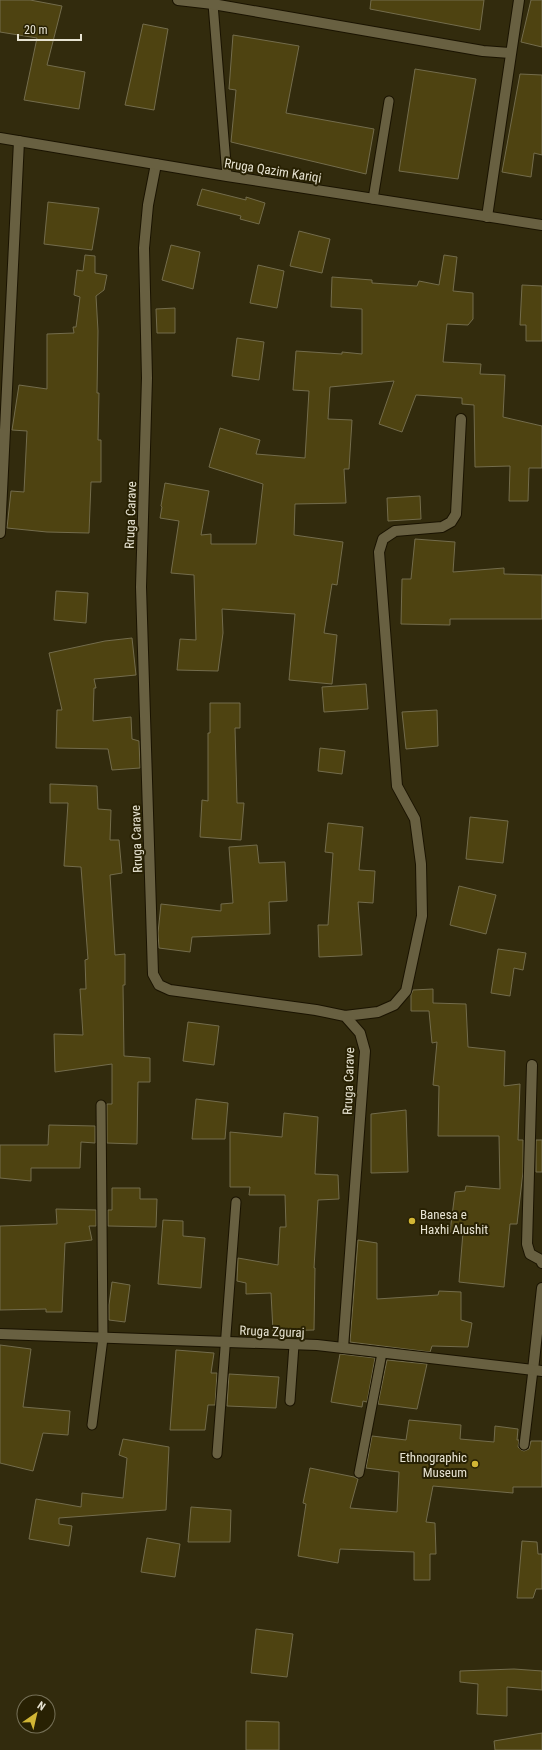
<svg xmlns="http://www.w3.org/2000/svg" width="542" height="1750" font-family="'Roboto Condensed',sans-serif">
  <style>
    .building { fill: #4e4311; stroke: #736c4c }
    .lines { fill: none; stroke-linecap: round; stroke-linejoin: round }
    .lane-casing { stroke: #1a1300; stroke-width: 11 }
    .street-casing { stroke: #1a1300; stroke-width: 12 }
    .secondary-casing { stroke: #1a1300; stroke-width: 12 }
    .lane { stroke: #686041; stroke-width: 9 }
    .street { stroke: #686041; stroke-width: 10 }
    .secondary { stroke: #686041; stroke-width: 10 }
    .poi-dot { fill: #d2b635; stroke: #282103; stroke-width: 1.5 }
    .labels { text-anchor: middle; stroke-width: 4; stroke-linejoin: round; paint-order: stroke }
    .street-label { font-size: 13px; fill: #e7e3d2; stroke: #282103 }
    .poi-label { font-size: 13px; fill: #e7e3d2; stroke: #282103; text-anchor: start }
  </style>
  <rect width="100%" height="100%" fill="#322b0d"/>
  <path class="building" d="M 0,0 L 30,0 L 62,6 L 47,65 L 85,72 L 79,109 L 24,100 L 37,38 L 0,32 Z
    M 371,0 L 484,0 L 480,30 L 370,9 Z
    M 531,0 L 542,0 L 542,47 L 521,42 Z
    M 143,24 L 168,29 L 154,110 L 125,105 Z
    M 233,35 L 299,46 L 286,113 L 374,129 L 366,174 L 231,142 L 236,90 L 229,89 Z
    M 415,69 L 476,79 L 458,179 L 399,171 Z
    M 520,74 L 542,75 L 542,155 L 534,153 L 531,177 L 502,172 Z
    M 202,189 L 246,200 L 246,197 L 265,203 L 259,224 L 240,219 L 241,216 L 197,205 Z
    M 48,202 L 99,208 L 92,250 L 44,244 Z
    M 299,231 L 330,239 L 322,273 L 290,266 Z
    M 171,245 L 200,252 L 193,289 L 162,280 Z
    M 85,255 L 95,256 L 95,273 L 107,275 L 104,290 L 96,296 L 98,331 L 97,393 L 99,393 L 98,440 L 101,440 L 101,482 L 91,482 L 89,533 L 47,532 L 7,528 L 11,491 L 24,492 L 27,431 L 12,430 L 19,385 L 47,389 L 47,334 L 74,333 L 73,327 L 76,327 L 80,297 L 74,295 L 77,270 L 83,271 Z
    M 444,255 L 457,257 L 453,291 L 473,293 L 473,319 L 468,325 L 447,324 L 443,362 L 481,364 L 480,374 L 505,375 L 503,417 L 542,426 L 542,468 L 529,468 L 528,501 L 509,501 L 510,466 L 475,467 L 474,405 L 462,404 L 462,398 L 416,395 L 402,432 L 379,424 L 394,381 L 330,387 L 328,419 L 352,420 L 349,469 L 344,469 L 346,503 L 295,504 L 294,535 L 343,542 L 337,585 L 332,584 L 324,633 L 337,635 L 332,684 L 289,680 L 295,614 L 222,609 L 223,633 L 218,671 L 177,670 L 180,639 L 196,640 L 194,575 L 171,573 L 179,521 L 160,518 L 162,507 L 161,506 L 165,483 L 209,491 L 201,535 L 211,534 L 211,544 L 256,544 L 263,484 L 209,467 L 220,428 L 260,440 L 256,454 L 305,458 L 309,391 L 293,390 L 296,351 L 342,354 L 342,352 L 362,354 L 362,309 L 331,307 L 332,277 L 372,280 L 372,283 L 417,286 L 419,281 L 439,285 Z
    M 258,265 L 284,271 L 277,308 L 250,303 Z
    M 522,285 L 542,286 L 542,341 L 526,341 L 526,325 L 520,325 Z
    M 175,308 L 175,333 L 157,333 L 156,309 Z
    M 237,338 L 264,342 L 259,380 L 232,376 Z
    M 420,496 L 421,519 L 388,521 L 387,498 Z
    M 415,539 L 455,542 L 453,572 L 504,568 L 504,574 L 542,575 L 542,619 L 450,619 L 450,625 L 401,624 L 402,579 L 411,579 Z
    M 56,591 L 88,593 L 86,623 L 54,620 Z
    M 132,638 L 136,675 L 94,679 L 96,688 L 94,688 L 93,721 L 131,717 L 132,739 L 139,741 L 140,768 L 112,770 L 108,749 L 56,748 L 57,710 L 62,710 L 49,653 L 105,641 Z
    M 366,684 L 368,709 L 324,712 L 322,687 Z
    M 210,703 L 240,703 L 240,728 L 235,728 L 237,803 L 244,803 L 241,840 L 200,837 L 202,800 L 208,801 L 208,733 L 210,733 Z
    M 437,710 L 438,746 L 406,749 L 402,712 Z
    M 320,748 L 345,751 L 342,774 L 318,771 Z
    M 50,784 L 97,786 L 98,809 L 111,810 L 110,840 L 119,840 L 122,873 L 110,875 L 115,955 L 125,954 L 125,985 L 123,985 L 124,1056 L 150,1058 L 150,1082 L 138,1082 L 137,1144 L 107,1143 L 107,1104 L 112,1104 L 112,1064 L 55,1072 L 54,1034 L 83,1035 L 80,989 L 86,989 L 85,960 L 88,959 L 81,867 L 64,866 L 68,803 L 50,803 Z
    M 470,817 L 508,821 L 503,863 L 466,859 Z
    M 328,823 L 363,827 L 359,870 L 375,871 L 373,903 L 358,902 L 362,955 L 319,957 L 318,925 L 328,925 L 333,853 L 325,852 Z
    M 257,845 L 259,863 L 285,862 L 287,901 L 269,902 L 270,934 L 192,937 L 190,952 L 159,948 L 158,933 L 161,904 L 221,911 L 221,904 L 233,903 L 229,847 Z
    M 459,886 L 496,895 L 486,934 L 450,925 Z
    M 498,949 L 526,953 L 523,970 L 514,968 L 510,996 L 491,993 Z
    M 433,989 L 433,1003 L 466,1004 L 468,1047 L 505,1051 L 504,1086 L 520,1084 L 518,1140 L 523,1140 L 523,1172 L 517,1224 L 510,1224 L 504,1287 L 459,1282 L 463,1232 L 450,1232 L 455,1192 L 465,1191 L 466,1186 L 500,1189 L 499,1136 L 438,1136 L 439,1086 L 433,1085 L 437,1042 L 432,1043 L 429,1011 L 411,1011 L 411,995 L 413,990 Z
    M 188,1022 L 219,1026 L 214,1065 L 183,1061 Z
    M 196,1099 L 228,1103 L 225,1139 L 192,1139 Z
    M 406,1110 L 408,1172 L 371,1173 L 371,1114 Z
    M 284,1113 L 318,1117 L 315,1174 L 338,1175 L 339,1199 L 318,1200 L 314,1268 L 315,1268 L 314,1330 L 273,1331 L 271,1293 L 246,1294 L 246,1283 L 237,1281 L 238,1258 L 278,1265 L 280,1227 L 286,1227 L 285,1195 L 249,1195 L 250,1187 L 230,1187 L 230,1132 L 282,1137 Z
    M 49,1125 L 95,1126 L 95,1143 L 81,1142 L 80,1168 L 31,1168 L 31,1181 L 0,1178 L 0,1145 L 48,1145 Z
    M 536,1140 L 542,1140 L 542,1172 L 536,1172 Z
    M 112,1188 L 140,1188 L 140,1199 L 157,1199 L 156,1227 L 108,1226 L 108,1210 L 112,1210 Z
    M 56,1209 L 96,1210 L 96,1226 L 89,1226 L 92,1240 L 65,1243 L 62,1312 L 46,1312 L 46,1309 L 0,1310 L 0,1226 L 57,1224 Z
    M 163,1220 L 183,1221 L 183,1236 L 205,1238 L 201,1288 L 158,1284 Z
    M 358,1240 L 377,1243 L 377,1299 L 438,1295 L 439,1291 L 461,1292 L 461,1320 L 472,1323 L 468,1347 L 432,1346 L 430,1352 L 350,1342 Z
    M 112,1282 L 130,1285 L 125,1322 L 109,1320 L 109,1305 Z
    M 0,1345 L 31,1349 L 23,1407 L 70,1411 L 68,1435 L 43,1433 L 33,1471 L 0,1463 Z
    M 176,1350 L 214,1353 L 211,1373 L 217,1373 L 215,1405 L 208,1405 L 205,1430 L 170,1430 Z
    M 340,1354 L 375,1358 L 367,1402 L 363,1401 L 362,1407 L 331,1402 Z
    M 387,1360 L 427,1364 L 417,1409 L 378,1404 Z
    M 229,1374 L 279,1377 L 276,1408 L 227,1406 Z
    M 409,1420 L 461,1425 L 460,1439 L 494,1442 L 495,1426 L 518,1429 L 517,1440 L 519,1440 L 518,1447 L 521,1450 L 524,1451 L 529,1449 L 531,1441 L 542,1441 L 542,1487 L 513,1487 L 513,1493 L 433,1486 L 426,1522 L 435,1523 L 436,1554 L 430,1554 L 430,1580 L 414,1580 L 414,1552 L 340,1549 L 338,1563 L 298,1556 L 306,1504 L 303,1503 L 310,1468 L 354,1477 L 358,1479 L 350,1508 L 397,1512 L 399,1472 L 366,1468 L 372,1436 L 406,1440 Z
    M 123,1439 L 169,1447 L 166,1510 L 59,1518 L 59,1524 L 72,1526 L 69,1546 L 29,1539 L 36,1499 L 81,1507 L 82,1493 L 123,1498 L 127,1458 L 119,1455 Z
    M 191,1507 L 231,1510 L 230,1542 L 188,1542 Z
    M 147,1538 L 180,1544 L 175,1577 L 141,1572 Z
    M 522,1541 L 537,1542 L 538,1554 L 542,1554 L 542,1589 L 536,1589 L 533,1598 L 517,1598 Z
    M 256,1629 L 293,1634 L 287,1677 L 251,1673 Z
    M 514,1669 L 542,1671 L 542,1690 L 507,1687 L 507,1716 L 477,1714 L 478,1684 L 460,1682 L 460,1671 Z
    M 246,1721 L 279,1722 L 279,1750 L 246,1750 Z
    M 542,1733 L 542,1750 L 495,1750 L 494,1741 Z"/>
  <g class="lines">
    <g class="lane-casing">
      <path id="lane" d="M 213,4 L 227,176
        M 373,199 L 389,101
        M 290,1401 L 294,1345
        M 92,1425 L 103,1338 L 101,1105
        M 524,1445 L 533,1370
        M 217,1454 L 236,1202
        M 359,1473 L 382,1353"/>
    </g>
    <g class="street-casing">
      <path id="street" d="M 178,0 L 213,4 L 483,51 L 511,53
        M 156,164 L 148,205 L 144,248 L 147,378 L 141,587 L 153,974 L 159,985 L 170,990 L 316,1010 L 345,1016 L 360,1033 L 365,1051 L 343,1348
        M 487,217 L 519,0
        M 0,533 L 19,141
        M 345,1016 L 378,1012 L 394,1005 L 406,991 L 422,916 L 421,864 L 415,819 L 397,786 L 379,552 L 383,539 L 395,531 L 442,527 L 451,522 L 456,514 L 461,419
        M 532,1065 L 527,1244 L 530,1254 L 541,1260 L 542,1263
        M 533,1370 L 542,1288"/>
    </g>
    <g class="secondary-casing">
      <path id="secondary" d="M 0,138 L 227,176 L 542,225
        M 0,1334 L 317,1345 L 542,1371"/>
    </g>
    <use href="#lane" class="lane"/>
    <use href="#street" class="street"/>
    <use href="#secondary" class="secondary"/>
  </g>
  <g class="poi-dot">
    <circle cx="412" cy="1221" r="4"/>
    <circle cx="475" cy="1464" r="4"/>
  </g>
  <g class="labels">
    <g class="street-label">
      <text transform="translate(273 170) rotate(9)" y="5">Rruga Qazim Kariqi</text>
      <text transform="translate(130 515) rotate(-88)" y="5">Rruga Carave</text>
      <text transform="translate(136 839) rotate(-92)" y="5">Rruga Carave</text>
      <text transform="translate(348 1081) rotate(-88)" y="5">Rruga Carave</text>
      <text transform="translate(272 1331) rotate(2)" y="5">Rruga Zguraj</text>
    </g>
    <g class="poi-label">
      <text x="420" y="1219">Banesa e<tspan x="420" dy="15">Haxhi Alushit</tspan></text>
      <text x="467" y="1462" text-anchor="end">Ethnographic<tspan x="467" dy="15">Museum</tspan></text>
    </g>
  </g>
  <g transform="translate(36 1714) rotate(34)"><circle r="19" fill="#282103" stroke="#746f56"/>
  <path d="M0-3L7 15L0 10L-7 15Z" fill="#d2b635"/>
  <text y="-6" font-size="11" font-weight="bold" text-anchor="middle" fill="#e7e3d2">N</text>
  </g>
  <path d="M18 34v6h63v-6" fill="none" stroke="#e7e3d2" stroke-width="2"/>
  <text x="24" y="34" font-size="12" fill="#e7e3d2" stroke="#282103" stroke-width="3" paint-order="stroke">20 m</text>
</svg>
